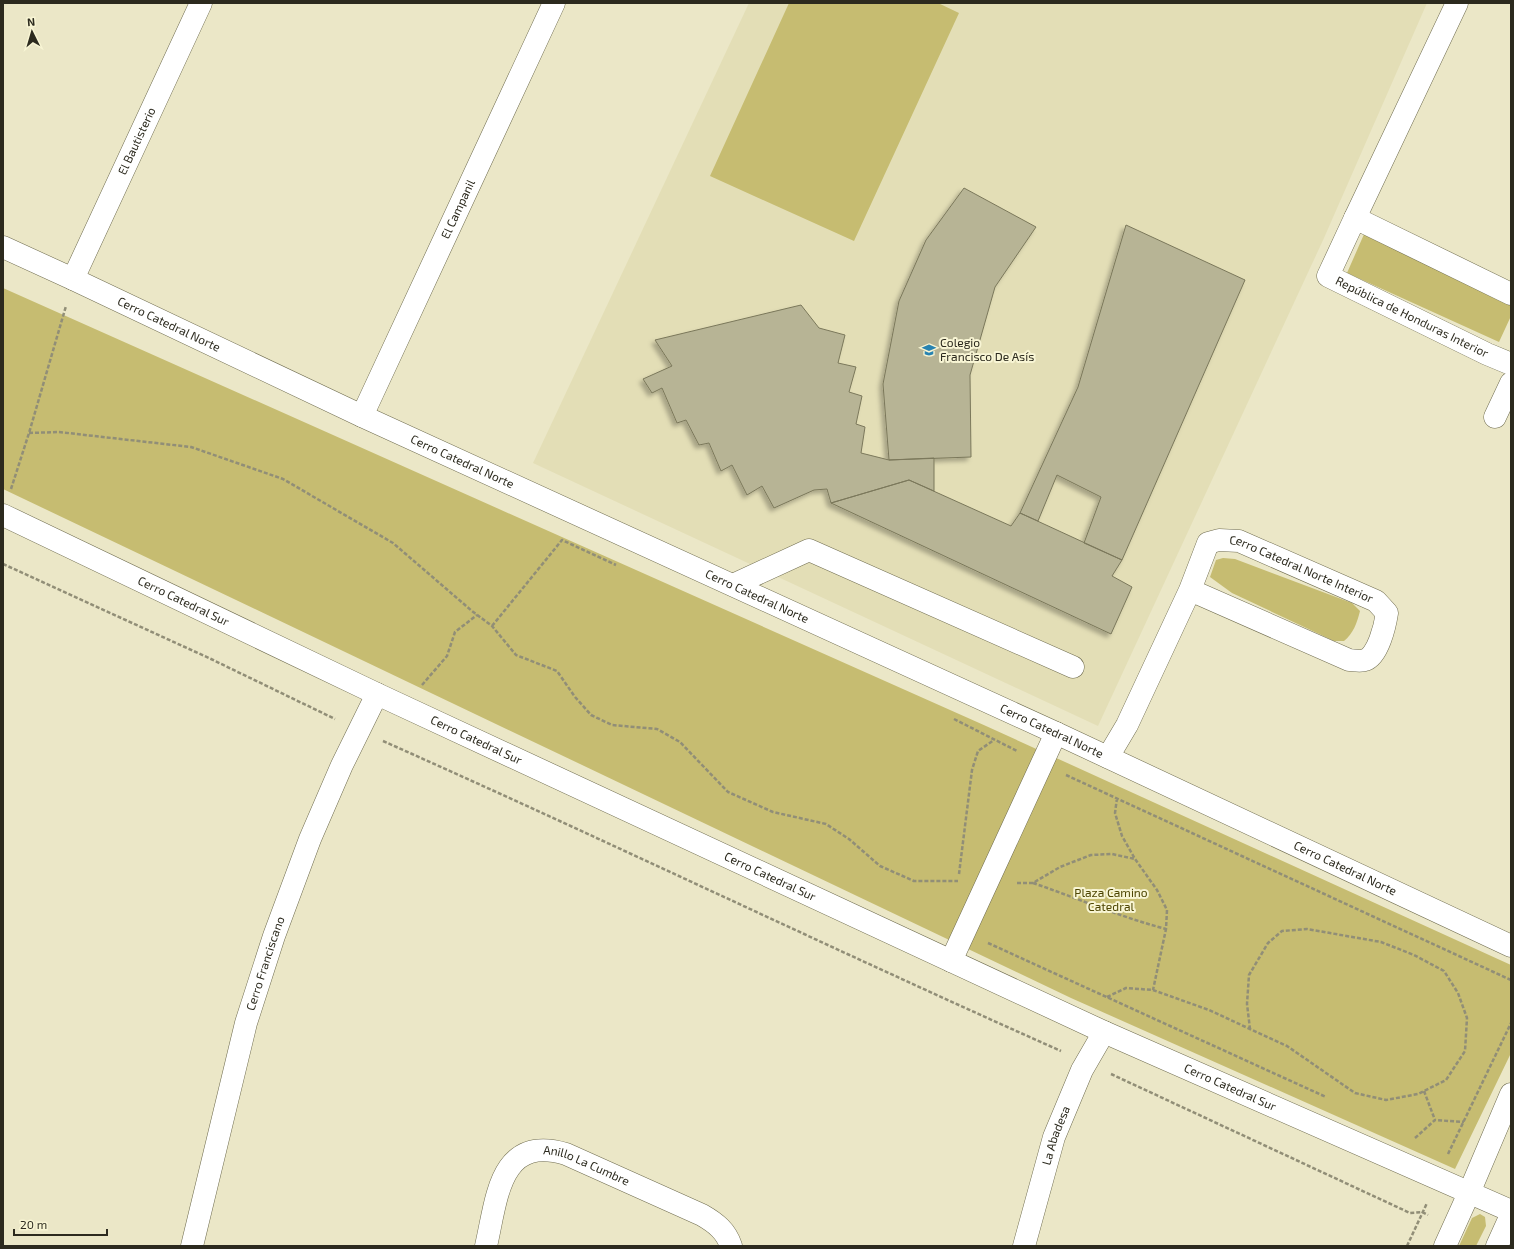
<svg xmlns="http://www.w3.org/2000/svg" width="1514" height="1249" font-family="'Exo 2',sans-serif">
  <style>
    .built { fill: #e3deb6 }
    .green { fill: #c6bc71 }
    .building { fill: #b7b495; stroke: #7b785b; filter: url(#shadow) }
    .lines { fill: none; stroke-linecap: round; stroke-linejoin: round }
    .minor-casing { stroke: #6f6c4f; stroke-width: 23 }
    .path { stroke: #918e77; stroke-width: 2.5; stroke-dasharray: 4 2; stroke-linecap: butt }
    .minor { stroke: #fff; stroke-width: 22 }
    .labels { text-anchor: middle; stroke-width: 4; stroke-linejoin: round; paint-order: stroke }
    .street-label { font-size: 12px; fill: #2c2a1e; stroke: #f8f5d4 }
    .poi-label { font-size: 12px; fill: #2c2a1e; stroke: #f8f5d4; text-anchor: start }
    .park-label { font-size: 12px; fill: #4d4502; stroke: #f8f5d4 }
  </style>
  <defs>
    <filter id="shadow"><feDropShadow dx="-3.5" dy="3.5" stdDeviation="2" flood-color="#0004"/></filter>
  </defs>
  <rect width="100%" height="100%" fill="#ebe7c7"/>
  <path class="built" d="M 749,3 L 1427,3 L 1324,238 L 1098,726 L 533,463 Z"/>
  <path class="green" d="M 789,3 L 938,3 L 959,13 L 854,241 L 710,176 Z
    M 1365,232 L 1511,300 L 1511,316 L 1499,342 L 1347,273 Z
    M 3,288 L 986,726 L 1511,965 L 1511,1053 L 1455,1169 L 1071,998 L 3,489 Z
    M 1223,558 L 1235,559 L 1352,603 L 1360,611 C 1357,623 1353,634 1344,641 L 1334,641 L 1232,593 L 1210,577 L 1216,560 Z
    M 1480,1214 L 1485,1217 L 1486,1226 L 1476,1246 L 1459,1246 L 1472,1218 Z"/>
  <path class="building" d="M 964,188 L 1036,227 L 995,287 L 970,375 L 971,457 L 889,460 L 883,384 L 899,301 L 926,240 Z
    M 1126,225 L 1245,280 L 1122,560 L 1084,543 L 1101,497 L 1057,475 L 1038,521 L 1020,513 L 1078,387 Z
    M 801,305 L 819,328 L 845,335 L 838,363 L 856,367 L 849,392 L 862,396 L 856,424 L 865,427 L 861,453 L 889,460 L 934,458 L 934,491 L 909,480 L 831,503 L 827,489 L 814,490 L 774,508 L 762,486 L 747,495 L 732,465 L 721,471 L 709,443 L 699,445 L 686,420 L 677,423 L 662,388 L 652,393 L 643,379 L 672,366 L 655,340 Z
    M 909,480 L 1011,526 L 1020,513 L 1122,560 L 1112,576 L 1132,587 L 1111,634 L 831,503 Z"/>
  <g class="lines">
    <g class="minor-casing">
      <g id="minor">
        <path d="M 1355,218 L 1457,3"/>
        <path id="s1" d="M 3,247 L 73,279 L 362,416 L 1056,733 L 1511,946"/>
        <path id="s2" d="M 73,279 L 201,3"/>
        <path id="s3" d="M 1511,294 L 1355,218 L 1328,276 L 1487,354 L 1511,364"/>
        <path id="s4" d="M 362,416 L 554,3"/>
        <path d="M 1495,417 L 1511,383"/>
        <path id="s5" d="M 3,515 L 377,694 L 1104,1032 L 1511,1211"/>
        <path d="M 733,585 L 809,550 L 1073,667"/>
        <path id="s6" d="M 1108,757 L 1127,725 L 1190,590 L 1208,543 L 1219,540 L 1239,541 L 1376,601 L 1387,613 C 1385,626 1378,656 1365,660 C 1361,662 1353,660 1349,660 L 1190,590"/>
        <path d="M 951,961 L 1056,733"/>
        <path id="s7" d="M 192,1246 L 246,1023 L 274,936 L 310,839 L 342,765 L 377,694"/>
        <path id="s8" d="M 486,1246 C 497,1199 499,1134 566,1154 L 702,1215 C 716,1223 726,1231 731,1246"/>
        <path id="s9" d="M 1024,1246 L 1054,1137 L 1082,1070 L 1104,1032"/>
        <path d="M 1445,1246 L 1469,1193 L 1511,1094"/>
        <path d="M 1497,1246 L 1511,1215"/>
      </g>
    </g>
    <path class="path" d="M 29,433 L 59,432 L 191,447 L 283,479 L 393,543 L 472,611 L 492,626 L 516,655 L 557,671 L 575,697 L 591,715 L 612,725 L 657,729 L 680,742 L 728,792 L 773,812 L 826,824 L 849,839 L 880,866 L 914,881 L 958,881
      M 11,489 L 29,433 L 66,306
      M 3,564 L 211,659 L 335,719
      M 492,626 L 562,540 L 616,565
      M 422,685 L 447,656 L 455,632 L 477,615
      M 954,719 L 1017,751
      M 383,741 C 610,842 834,950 1061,1051
      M 1066,775 L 1511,980
      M 1117,798 L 1115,813 L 1122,836 L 1135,859 L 1157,890 L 1167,910 L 1166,929 L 1153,990
      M 959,874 L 972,770 L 978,751 L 994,740
      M 1017,883 L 1033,883 L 1060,867 L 1091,855 L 1112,854 L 1135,859
      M 1033,883 C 1077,898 1120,917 1166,929
      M 988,943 L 1326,1097
      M 1107,997 L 1126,988 L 1153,990 L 1209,1010 L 1250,1029 L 1287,1046 L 1355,1093 L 1386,1100 L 1418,1094 L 1446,1080 L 1465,1051 L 1467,1018 L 1458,993 L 1444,971 L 1414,955 L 1381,942 L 1307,929 L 1282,931 L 1268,943 L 1249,975 L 1247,1004 L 1250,1029
      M 1111,1074 L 1410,1213 L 1422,1212 L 1428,1215
      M 1424,1091 L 1435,1120
      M 1415,1138 L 1435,1120 L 1464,1122
      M 1448,1154 L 1511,1023
      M 1407,1246 L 1427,1203"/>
    <use href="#minor" class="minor"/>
  </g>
  <defs>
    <g id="school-bare" transform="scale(1.08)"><path d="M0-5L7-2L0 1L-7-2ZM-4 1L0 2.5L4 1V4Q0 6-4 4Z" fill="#2883b1" stroke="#f8f5d4" stroke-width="2.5" paint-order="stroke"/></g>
  </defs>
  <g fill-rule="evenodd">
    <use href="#school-bare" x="929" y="350"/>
  </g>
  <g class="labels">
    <g class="street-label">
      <text dy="4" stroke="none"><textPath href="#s2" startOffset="152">El Bautisterio</textPath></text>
      <text dy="4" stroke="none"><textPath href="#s4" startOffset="228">El Campanil</textPath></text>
      <text dy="4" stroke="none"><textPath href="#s3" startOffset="331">República de Honduras Interior</textPath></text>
      <text dy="4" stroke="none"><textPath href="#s1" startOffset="183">Cerro Catedral Norte</textPath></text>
      <text dy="4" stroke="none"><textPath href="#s1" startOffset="507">Cerro Catedral Norte</textPath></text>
      <text dy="4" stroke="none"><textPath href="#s6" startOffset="336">Cerro Catedral Norte Interior</textPath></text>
      <text dy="4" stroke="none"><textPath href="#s1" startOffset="831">Cerro Catedral Norte</textPath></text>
      <text dy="4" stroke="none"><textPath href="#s5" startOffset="200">Cerro Catedral Sur</textPath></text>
      <text dy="4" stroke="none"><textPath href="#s1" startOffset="1155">Cerro Catedral Norte</textPath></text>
      <text dy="4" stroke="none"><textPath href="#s5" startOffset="524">Cerro Catedral Sur</textPath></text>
      <text dy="4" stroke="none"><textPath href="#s1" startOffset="1479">Cerro Catedral Norte</textPath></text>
      <text dy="4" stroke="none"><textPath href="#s5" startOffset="848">Cerro Catedral Sur</textPath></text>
      <text dy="4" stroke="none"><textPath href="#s7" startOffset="292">Cerro Franciscano</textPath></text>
      <text dy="4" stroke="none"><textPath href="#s5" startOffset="1354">Cerro Catedral Sur</textPath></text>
      <text dy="4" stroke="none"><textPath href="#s9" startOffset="115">La Abadesa</textPath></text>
      <text dy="4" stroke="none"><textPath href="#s8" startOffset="168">Anillo La Cumbre</textPath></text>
    </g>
    <g class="poi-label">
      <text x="940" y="347">Colegio<tspan x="940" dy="14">Francisco De Asís</tspan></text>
    </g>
    <g class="park-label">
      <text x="1111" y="897">Plaza Camino<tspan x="1111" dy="14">Catedral</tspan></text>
    </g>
  </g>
  <rect width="1514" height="1249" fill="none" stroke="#2c2a1e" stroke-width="8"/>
  <g transform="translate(32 32) rotate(355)" stroke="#f8f5d4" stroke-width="3" paint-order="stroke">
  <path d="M0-3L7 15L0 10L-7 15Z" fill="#2c2a1e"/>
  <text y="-6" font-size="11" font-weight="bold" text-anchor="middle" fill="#2c2a1e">N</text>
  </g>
  <path d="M14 1229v6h93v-6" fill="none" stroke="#2c2a1e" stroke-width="2"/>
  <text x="20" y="1229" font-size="12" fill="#2c2a1e" stroke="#f8f5d4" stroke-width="3" paint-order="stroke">20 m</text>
</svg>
